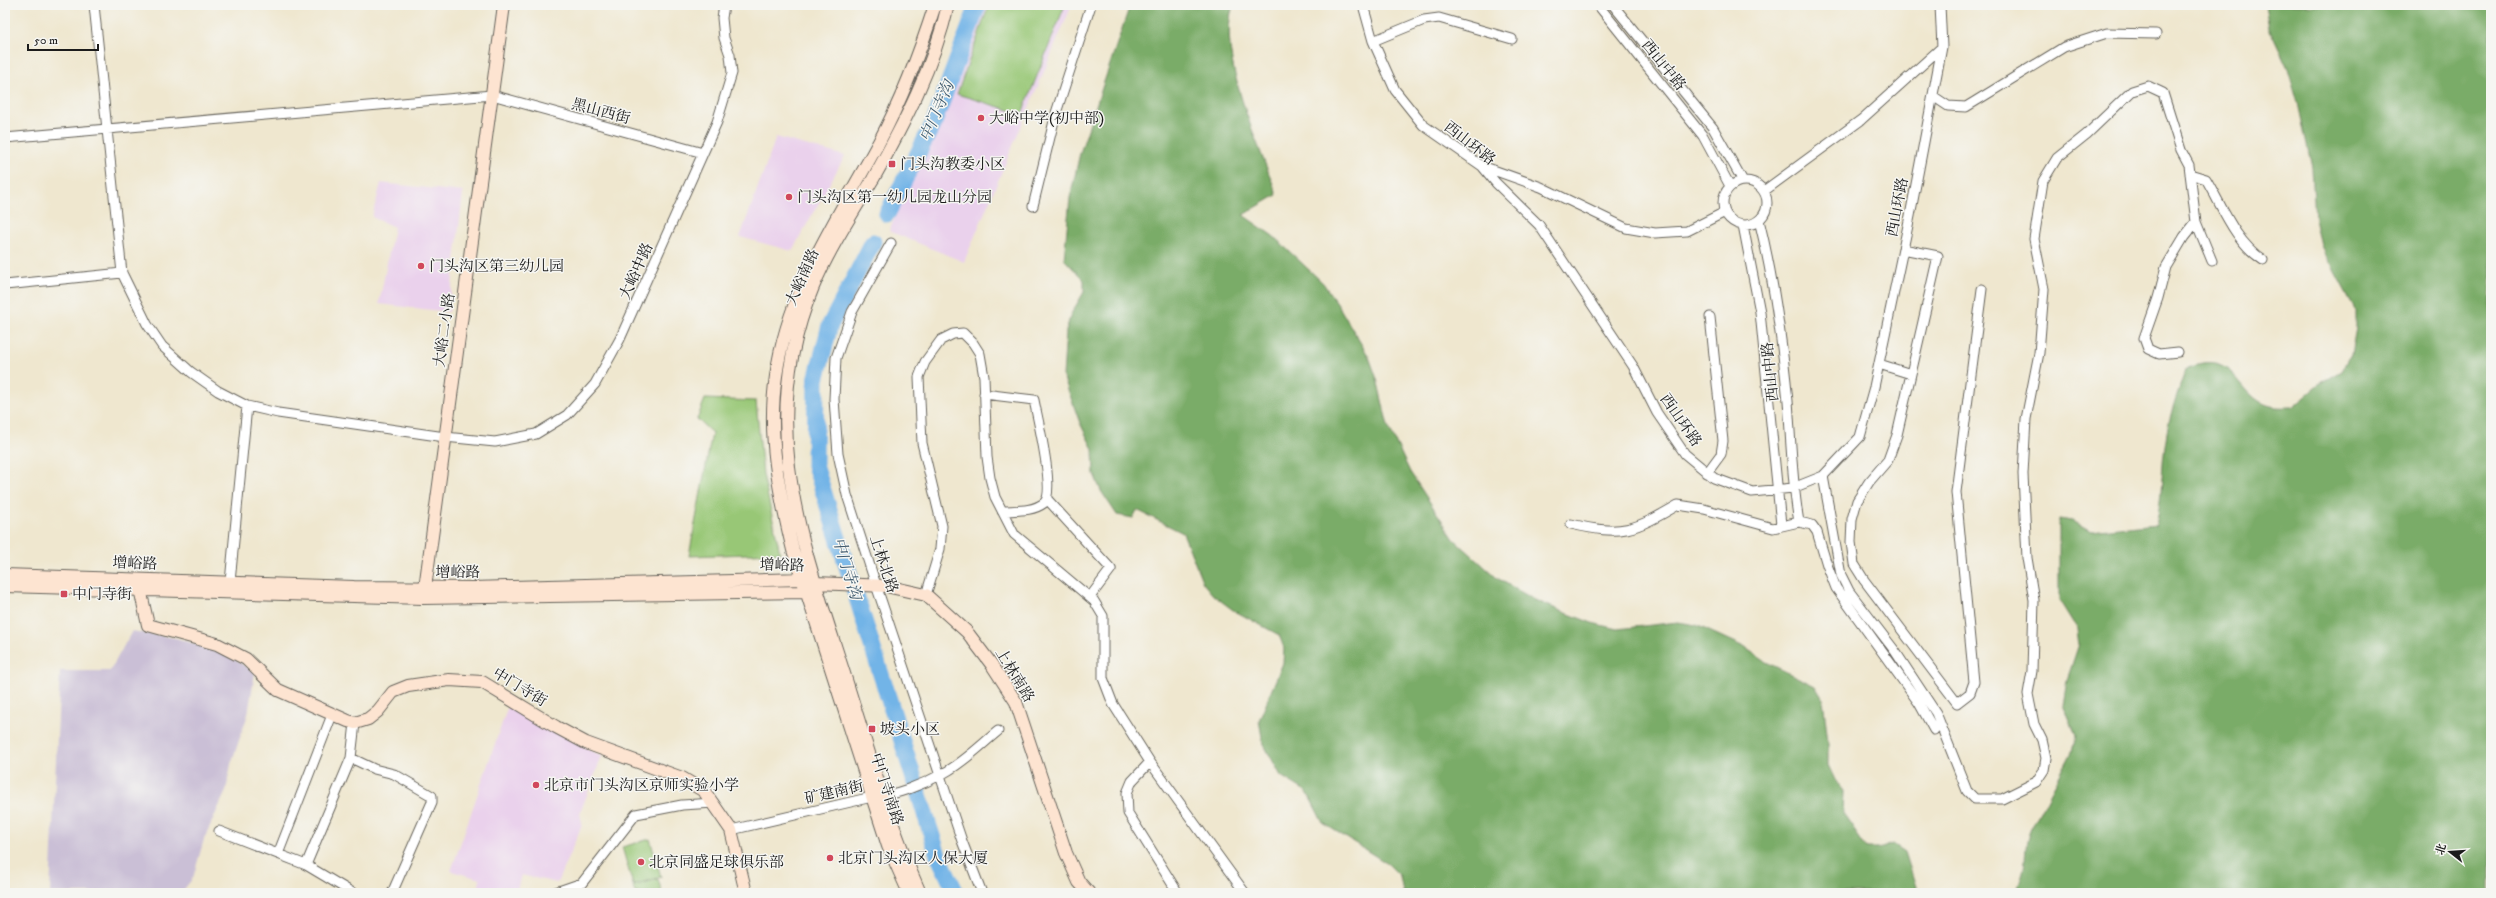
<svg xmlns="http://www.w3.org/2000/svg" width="2496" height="898" font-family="'IM FELL DW Pica','Noto Serif SC',serif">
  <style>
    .built { fill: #ead1ec }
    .industrial { fill: #cabfd6 }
    .green { fill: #98c776; stroke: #5a7249 }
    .forest { fill: #7aac67; stroke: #4b6442 }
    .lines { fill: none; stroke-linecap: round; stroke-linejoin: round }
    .river { stroke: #72b4e7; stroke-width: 17 }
    .street-casing { stroke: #66635b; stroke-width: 11 }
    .secondary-casing { stroke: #66635b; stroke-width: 14 }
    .street { stroke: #fff; stroke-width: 9 }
    .secondary { stroke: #fde4d1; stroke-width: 12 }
    .poi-dot { fill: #d1495b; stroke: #f6f6f2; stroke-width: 1.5 }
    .labels { text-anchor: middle; stroke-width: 3; stroke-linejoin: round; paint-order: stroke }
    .street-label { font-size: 15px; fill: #1c1c1c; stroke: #f6f6f2 }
    .poi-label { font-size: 15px; fill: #1c1c1c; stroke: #f6f6f2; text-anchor: start }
    .water-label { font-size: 16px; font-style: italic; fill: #3e596d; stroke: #f6f6f2 }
  </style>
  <rect width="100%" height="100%" fill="#f6f6f2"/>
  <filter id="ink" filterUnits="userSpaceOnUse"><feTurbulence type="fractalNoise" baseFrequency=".025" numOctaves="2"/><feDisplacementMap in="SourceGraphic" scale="8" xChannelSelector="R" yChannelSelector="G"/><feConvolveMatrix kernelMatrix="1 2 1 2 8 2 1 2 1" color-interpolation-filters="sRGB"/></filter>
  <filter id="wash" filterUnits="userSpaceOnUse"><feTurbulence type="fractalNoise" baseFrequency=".012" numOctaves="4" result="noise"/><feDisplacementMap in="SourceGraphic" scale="16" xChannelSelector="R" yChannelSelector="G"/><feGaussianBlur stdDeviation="0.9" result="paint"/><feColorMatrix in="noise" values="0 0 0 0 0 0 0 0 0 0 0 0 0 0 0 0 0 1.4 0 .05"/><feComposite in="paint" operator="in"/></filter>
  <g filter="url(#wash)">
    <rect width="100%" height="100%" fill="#efe7cf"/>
    <path class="built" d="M 984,5 L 1072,5 L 964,262 L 889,231 Z
      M 776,137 L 845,156 L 792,251 L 740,237 Z
      M 381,183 L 463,192 L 449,312 L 379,304 L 394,227 L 372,217 Z
      M 508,706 L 602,756 L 580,813 L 582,825 L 557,883 L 521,875 L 516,893 L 478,893 L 480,879 L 451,871 Z"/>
    <path class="industrial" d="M 132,631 L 176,638 L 222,652 L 255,672 L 248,714 L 231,764 L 226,791 L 204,839 L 193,878 L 181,893 L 50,893 L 60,671 L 110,671 Z"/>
    <path class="green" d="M 989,5 L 1065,5 L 1022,114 L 957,94 Z
      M 705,399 L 756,401 L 763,474 L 780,553 L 689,556 L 712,433 L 697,419 Z
      M 650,839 L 661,877 L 633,885 L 622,847 Z
      M 658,879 L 662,893 L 635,893 L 633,886 Z"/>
    <path class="forest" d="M 1130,5 L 1233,5 C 1216,55 1260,147 1277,195 L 1243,215 L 1273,236 L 1323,283 L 1338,305 L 1369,357 L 1377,379 L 1388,426 L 1410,472 L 1454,539 L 1497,578 L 1535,600 L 1561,611 L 1592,623 L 1617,629 L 1678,622 L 1696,625 L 1744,647 L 1766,662 L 1815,686 L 1823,699 L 1828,742 L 1828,765 L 1835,780 L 1844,791 L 1843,814 L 1867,849 L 1879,849 L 1893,844 L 1905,852 L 1918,893 L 1403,893 L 1400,876 L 1388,864 L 1323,823 L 1307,792 L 1281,776 L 1263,743 L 1259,720 L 1283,663 L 1284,648 L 1279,635 L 1233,610 L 1213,595 L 1203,583 L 1183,533 L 1137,510 L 1133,518 L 1117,515 L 1101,491 L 1094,474 L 1093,449 L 1080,423 L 1063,376 L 1066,331 L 1071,314 L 1084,292 L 1084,280 L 1064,259 L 1070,198 L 1080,153 Z
      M 2265,5 L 2491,5 L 2491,893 L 2017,893 C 2018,884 2022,877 2024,868 C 2027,849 2024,833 2038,817 L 2072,752 L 2076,735 L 2063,705 L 2067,680 L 2079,644 L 2077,629 L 2059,600 L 2059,519 L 2073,521 L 2091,531 L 2156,524 C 2163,496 2161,467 2166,439 C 2169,415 2178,392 2186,369 C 2238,347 2236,398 2271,406 C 2277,408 2285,407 2292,407 L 2321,383 L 2342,371 L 2351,355 L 2356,328 L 2356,311 L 2321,246 L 2315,219 L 2312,168 L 2298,103 L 2287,66 L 2269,28 Z"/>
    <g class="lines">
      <path class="river" d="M 887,214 L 934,122 L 978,5
        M 873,242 L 830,325 L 816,380 L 815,465 L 938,855 L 956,893"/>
    </g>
  </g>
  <g filter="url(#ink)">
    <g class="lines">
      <g class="street-casing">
        <path id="street" d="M 94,5 L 122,273 L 147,324 L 162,346 L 191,372 L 218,391 L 247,406 L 278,413 L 445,437 L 495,442 L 536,434 L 567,415 L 595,384 L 620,339 L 717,122 L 732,73 L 730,55 L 724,38 L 722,18 L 724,5
          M 1363,5 L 1373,41 L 1395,90 L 1423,125 L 1482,166 L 1496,183 L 1539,225 L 1633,366 L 1657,413 L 1685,454 L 1714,478 L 1752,492 L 1793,488 L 1823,476 L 1860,437 L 1874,387 L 1910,216 L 1942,47 L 1940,5
          M 1598,5 L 1703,136 L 1730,186
          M 1613,5 L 1713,128 L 1743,181
          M 1373,41 L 1424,20 L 1439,18 L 1512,39
          M 1933,96 L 1948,106 L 1966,107 L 2064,47 L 2107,33 L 2156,34
          M 5,138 L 492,95 L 703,153
          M 1482,166 L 1541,187 L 1626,228 L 1655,233 L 1687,231 L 1725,212
          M 2190,174 L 2206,179 C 2222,206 2235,242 2263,260
          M1723 203a22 22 0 1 1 44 0a22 22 0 1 1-44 0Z
          M 1764,191 L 1861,120 L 1942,47
          M 1033,206 L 1056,113 L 1091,5
          M 1759,220 C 1774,280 1782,340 1788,401 C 1791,441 1792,482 1799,522
          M 2196,222 L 2212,261
          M 1743,225 L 1760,312 L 1781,525
          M 891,243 L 852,312 L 836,358 L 834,399 L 838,454 L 847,495 L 876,585 L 962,841 L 982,893
          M 1903,249 L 1938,256 L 1897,435 L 1888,460 L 1869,482 L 1857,501 L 1852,519 L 1851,542 L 1854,564 L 1864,580 L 1957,703 L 1970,693 L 1974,682 L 1956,492 L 1982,289
          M 5,285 L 122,273
          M 1879,364 L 1911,374
          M 984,394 L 1034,400 C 1037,416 1056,493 1044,503 C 1032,512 1016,510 1002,511
          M 1707,473 L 1721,454 L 1723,441 L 1710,317
          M 1823,476 L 1841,575 L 1849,591 L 1895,651 L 1936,713 L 1967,791 L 1975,799 L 2002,799 L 2036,782 L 2044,770 L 2046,758 L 2042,740 L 2034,724 L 2028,694 L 2032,671 L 2034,600 L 2027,558 L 2023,474 L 2026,419 L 2039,353 L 2044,289 L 2034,239 L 2043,181 L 2057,158 L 2087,134 L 2132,91 L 2148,86 L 2163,93 L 2181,150 L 2189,165 L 2196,222 L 2184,237 L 2166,267 L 2158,298 L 2144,338 L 2148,349 L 2159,354 L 2178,352
          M 1047,499 L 1111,569 L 1090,597
          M 1571,524 C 1623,536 1633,531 1678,505 L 1704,509 L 1773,528 L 1799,522 L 1812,525 L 1817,532 L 1827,565 L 1836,588 L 1919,703 L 1934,730
          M 230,582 L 247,406
          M 926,595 L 940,549 L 942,526 L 922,443 L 919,377 L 925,362 L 941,340 L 953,334 L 963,333 L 973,343 L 980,354 L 984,377 L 987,457 L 990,478 L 995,497 L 1014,534 L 1094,601 L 1103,616 L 1103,678 L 1113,704 L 1150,762 L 1245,893
          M 351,758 L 374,769 L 394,774 L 432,796 L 432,802 L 392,893
          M 1150,762 L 1132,781 L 1127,793 L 1128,813 L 1178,893
          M 731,830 L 872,797 C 895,796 924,784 944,773 C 963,763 981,745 998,731
          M 219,831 L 306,865
          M 278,854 L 332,715
          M 353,893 L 306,865 L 351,758 L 355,723
          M 553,893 L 582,883 L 636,814 L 682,805 L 714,803"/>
      </g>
      <g class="secondary-casing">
        <path id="secondary" d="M 5,575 L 354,587 L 473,588 L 803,579 L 816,583 L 886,586 L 926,595 L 967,632 L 992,665 L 1016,702 L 1066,853 L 1079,882 L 1089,893
          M 5,586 L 423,598 L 807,592 L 812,587
          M 425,588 L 504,5
          M 140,589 L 148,625 L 217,644 L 246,659 L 278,690 L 348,721 L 355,723 L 368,719 L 378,711 L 393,692 L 408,686 L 449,680 L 482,682 L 556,727 L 586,743 L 682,778 L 704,791 L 731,830 L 746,893
          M 909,893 L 888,846 L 793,550 C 779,493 767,435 776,376 C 788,289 838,218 879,142 C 902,99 920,52 935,5
          M 920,893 C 890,825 869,753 847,683 C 804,547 754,428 813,287 C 829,249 852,214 873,179 C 904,124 934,66 948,5"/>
      </g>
      <use href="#street" class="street"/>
      <use href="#secondary" class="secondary"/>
    </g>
  </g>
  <g class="poi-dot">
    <circle cx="981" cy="118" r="4"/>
    <rect x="888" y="160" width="8" height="8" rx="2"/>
    <circle cx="789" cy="197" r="4"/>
    <circle cx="421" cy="266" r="4"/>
    <rect x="60" y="590" width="8" height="8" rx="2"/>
    <rect x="868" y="725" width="8" height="8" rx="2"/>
    <circle cx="536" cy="785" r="4"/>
    <circle cx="830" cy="858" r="4"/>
    <circle cx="641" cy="862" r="4"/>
  </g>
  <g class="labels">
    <g class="street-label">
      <text transform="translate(1664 65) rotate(51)" y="5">西山中路</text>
      <text transform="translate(601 111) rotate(15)" y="5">黑山西街</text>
      <text transform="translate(1470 143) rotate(38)" y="5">西山环路</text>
      <text transform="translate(1897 207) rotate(-79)" y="5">西山环路</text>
      <text transform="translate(636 271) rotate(-66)" y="5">大峪中路</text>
      <text transform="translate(802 277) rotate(-66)" y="5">大峪南路</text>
      <text transform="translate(444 330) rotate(-82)" y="5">大峪二小路</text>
      <text transform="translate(1770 372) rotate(-96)" y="5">西山中路</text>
      <text transform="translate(1681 420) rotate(55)" y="5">西山环路</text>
      <text transform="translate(135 563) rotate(2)" y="5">增峪路</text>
      <text transform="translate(884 564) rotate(72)" y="5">上林北路</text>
      <text transform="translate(782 565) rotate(1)" y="5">增峪路</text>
      <text x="458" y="577">增峪路</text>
      <text transform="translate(1015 675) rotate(59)" y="5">上林南路</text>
      <text transform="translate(520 687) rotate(31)" y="5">中门寺街</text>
      <text transform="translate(887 789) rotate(72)" y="5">中门寺南路</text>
      <text transform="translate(834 792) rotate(-13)" y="5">矿建南街</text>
    </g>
    <g class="poi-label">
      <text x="989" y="123">大峪中学(初中部)</text>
      <text x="900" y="169">门头沟教委小区</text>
      <text x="797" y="202">门头沟区第一幼儿园龙山分园</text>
      <text x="429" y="271">门头沟区第三幼儿园</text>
      <text x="72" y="599">中门寺街</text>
      <text x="880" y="734">坡头小区</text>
      <text x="544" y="790">北京市门头沟区京师实验小学</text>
      <text x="838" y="863">北京门头沟区人保大厦</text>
      <text x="649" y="867">北京同盛足球俱乐部</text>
    </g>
    <g class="water-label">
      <text transform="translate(936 111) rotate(-67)" y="6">中门寺沟</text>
      <text transform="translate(848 568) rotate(73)" y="6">中门寺沟</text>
    </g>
  </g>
  <rect width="2496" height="898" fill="none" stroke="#f6f6f2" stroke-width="20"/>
  <g transform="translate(2450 852) rotate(287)" stroke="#f6f6f2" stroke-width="3" paint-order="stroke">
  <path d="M0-3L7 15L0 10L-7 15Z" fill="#1c1c1c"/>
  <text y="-6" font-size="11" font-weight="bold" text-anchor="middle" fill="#1c1c1c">北</text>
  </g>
  <path d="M28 44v6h70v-6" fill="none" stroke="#1c1c1c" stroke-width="2"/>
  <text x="34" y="44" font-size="12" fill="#1c1c1c" stroke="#f6f6f2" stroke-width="3" paint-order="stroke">50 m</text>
</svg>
